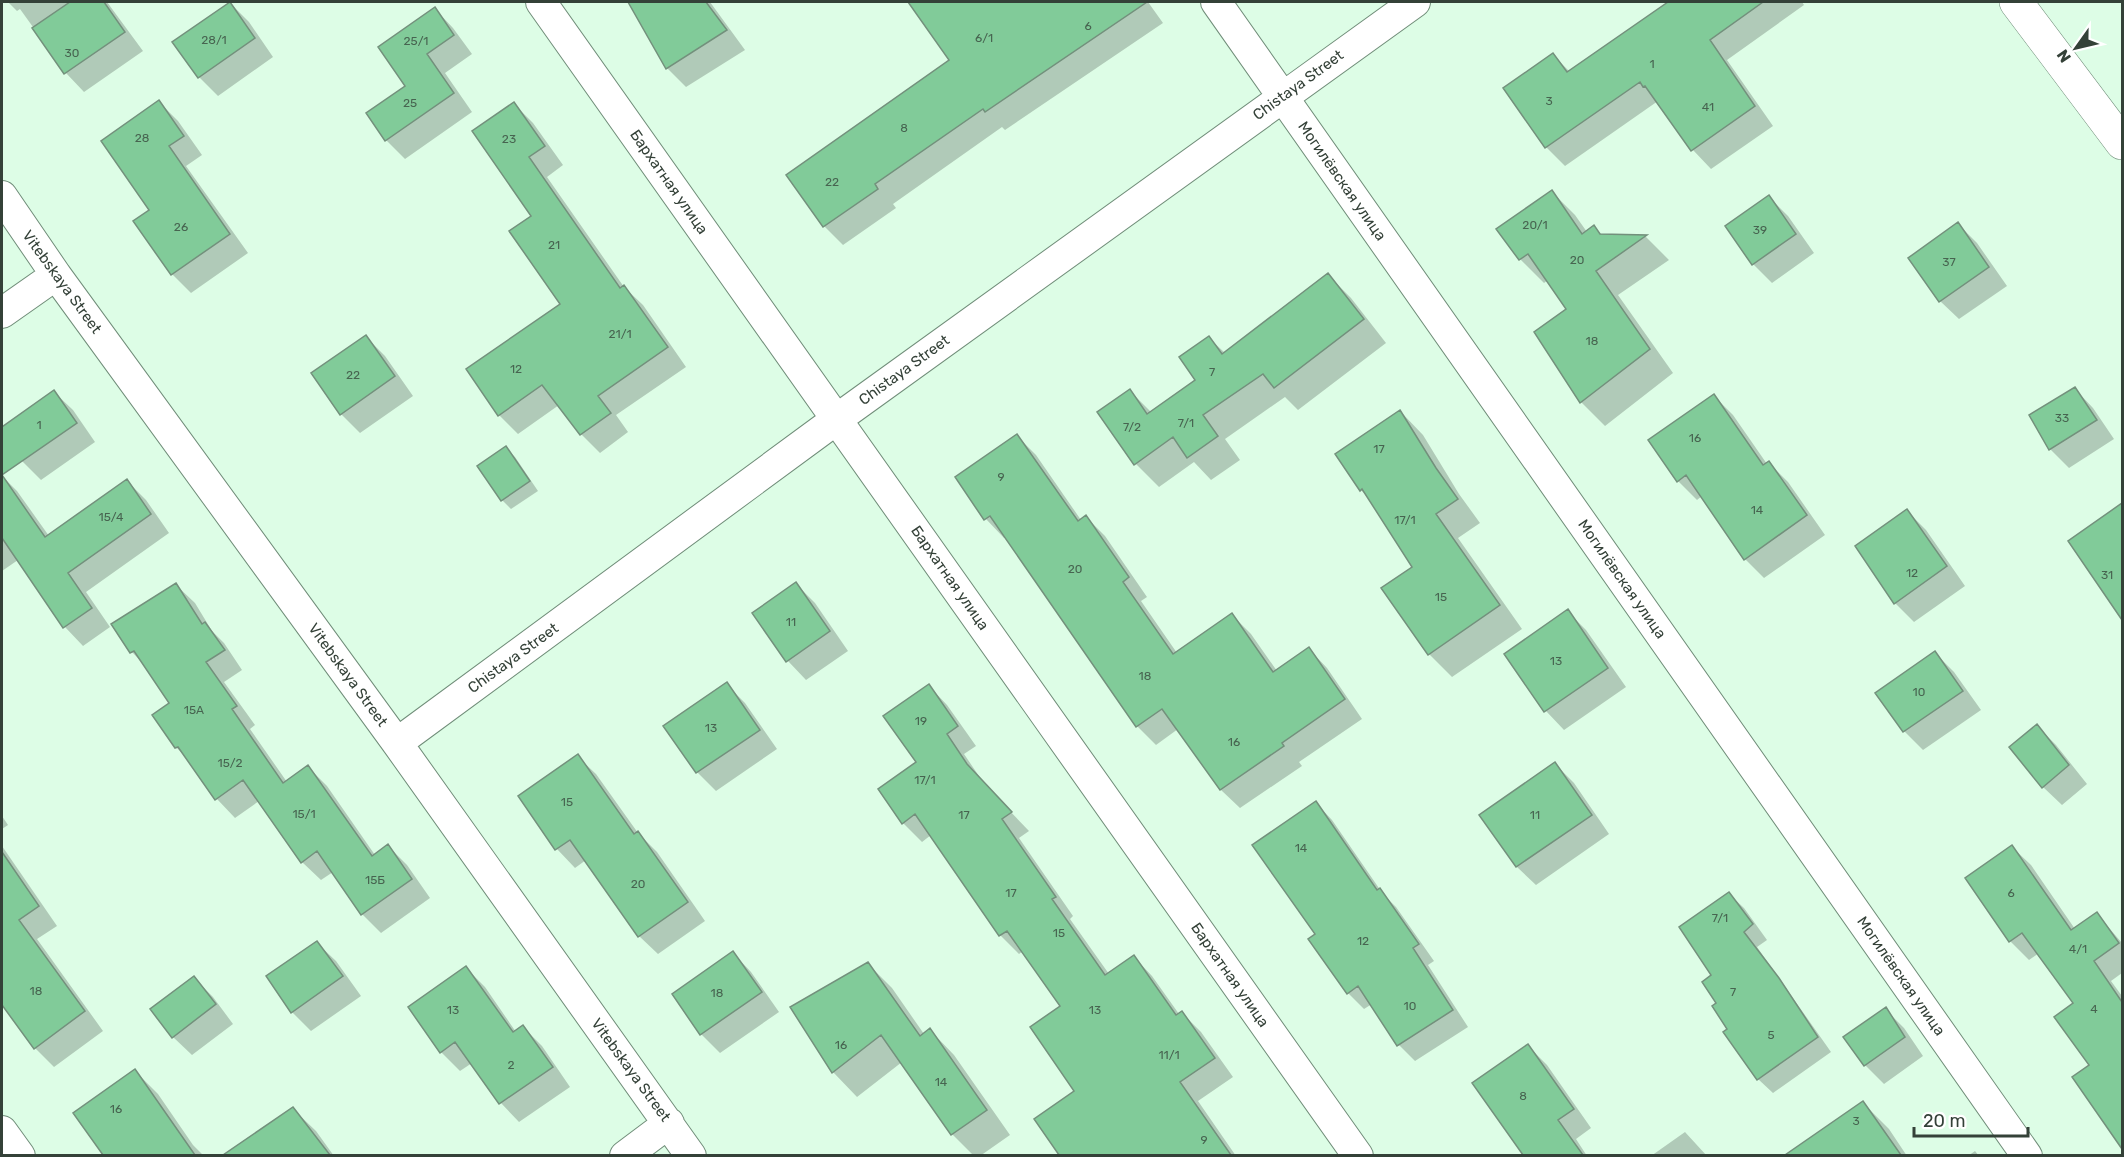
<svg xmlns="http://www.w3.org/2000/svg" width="2124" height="1157" font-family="Rubik,sans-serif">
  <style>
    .shadow { fill: #0003 }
    .building { fill: #81cb99; stroke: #73907c; stroke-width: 1.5 }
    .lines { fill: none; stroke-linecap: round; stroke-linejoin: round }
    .street-casing { stroke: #708d79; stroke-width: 32 }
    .secondary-casing { stroke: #708d79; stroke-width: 34 }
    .street { stroke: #fff; stroke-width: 30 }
    .secondary { stroke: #fff; stroke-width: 33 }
    .labels { text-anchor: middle; stroke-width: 5; stroke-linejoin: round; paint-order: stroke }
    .number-label { font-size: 12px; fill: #476450 }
    .street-label { font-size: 15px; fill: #344138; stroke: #fff }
  </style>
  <rect width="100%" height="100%" fill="#ddfde6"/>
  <path class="shadow" d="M 8,2 L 107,2 L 143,51 L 84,92 L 66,73 L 20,9 L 17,11 Z
    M 640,2 L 710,2 L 745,50 L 686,87 L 667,68 Z
    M 930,2 L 1148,2 L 1163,23 L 1005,130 L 1002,127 L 893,204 L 896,208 L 843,245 L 824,226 L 789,176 L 951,61 L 917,11 Z
    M 1671,2 L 1802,2 L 1804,5 L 1727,60 L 1773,126 L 1711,169 L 1693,150 L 1658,101 L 1565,166 L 1546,147 L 1553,55 L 1570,72 Z
    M 230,3 L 249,22 L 273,57 L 218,96 L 199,77 L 175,42 Z
    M 435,9 L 453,28 L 472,54 L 445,73 L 472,112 L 405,159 L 386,140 Z
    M 159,102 L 178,121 L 202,155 L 186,166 L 248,253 L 191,293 L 172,274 L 151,210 Z
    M 514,104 L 533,123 L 563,165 L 547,177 L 624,287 L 643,305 L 686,367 L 616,415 L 628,432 L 600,453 L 581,434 L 559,405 L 518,434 L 499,415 L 562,304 L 533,217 Z
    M 1552,192 L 1575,215 L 1587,232 L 1594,227 L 1603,236 L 1646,237 L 1669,260 L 1618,295 L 1673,373 L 1605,426 L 1581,402 L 1536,333 L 1568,310 L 1548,280 L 1544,283 L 1520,259 Z
    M 1769,197 L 1788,216 L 1814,253 L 1772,283 L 1753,264 Z
    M 1958,224 L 1977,243 L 2007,286 L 1959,319 L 1940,301 Z
    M 1328,275 L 1351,298 L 1386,343 L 1298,410 L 1285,397 L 1225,439 L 1240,460 L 1211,480 L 1194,462 L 1159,487 L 1136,464 L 1130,391 L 1151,412 L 1197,380 L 1209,338 L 1225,353 Z
    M 366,337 L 385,356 L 413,396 L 360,433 L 341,414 Z
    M 2075,389 L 2093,408 L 2114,439 L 2069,468 L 2050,449 Z
    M 54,392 L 73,410 L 95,442 L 41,480 L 22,461 L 2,431 L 2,428 Z
    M 1714,396 L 1733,415 L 1767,464 L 1769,463 L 1788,482 L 1825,535 L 1764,578 L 1745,559 L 1702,496 L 1697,500 L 1678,481 Z
    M 1400,411 L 1423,435 L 1459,494 L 1480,523 L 1458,538 L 1522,629 L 1452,677 L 1429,654 L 1414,568 L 1370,499 L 1361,490 L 1337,454 Z
    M 1017,436 L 1036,455 L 1081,520 L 1086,517 L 1105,536 L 1147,597 L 1141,601 L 1177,653 L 1232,615 L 1251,634 L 1277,671 L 1309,649 L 1327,668 L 1362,719 L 1299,762 L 1302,766 L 1240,808 L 1221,790 L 1178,729 L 1156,745 L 1137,726 L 1006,537 L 1004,538 L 986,519 Z
    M 506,448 L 515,457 L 538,491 L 511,509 L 502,500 Z
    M 2,476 L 17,491 L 49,536 L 127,481 L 146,500 L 169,533 L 86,592 L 110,627 L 83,646 L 65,627 L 18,560 L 2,571 Z
    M 2122,505 L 2122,616 L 2070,542 Z
    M 1907,511 L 1926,530 L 1965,586 L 1914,622 L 1895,603 Z
    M 796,584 L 815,603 L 848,651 L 806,680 L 788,661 L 754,613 Z
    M 176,585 L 195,603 L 212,631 L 224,643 L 242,670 L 224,682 L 255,725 L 250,729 L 287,782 L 308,767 L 327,786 L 375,855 L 388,846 L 407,865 L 430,898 L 381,933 L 362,914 L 333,872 L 321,880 L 302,862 L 259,801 L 235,818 L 217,799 L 191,762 L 177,748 L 154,715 L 171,703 L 148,669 L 132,652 L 113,624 Z
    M 1567,611 L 1586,630 L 1626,687 L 1564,730 L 1546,711 L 1506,655 Z
    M 1935,653 L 1954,672 L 1981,710 L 1923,750 L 1904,731 Z
    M 726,684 L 745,703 L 777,749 L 716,791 L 698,773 L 665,727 Z
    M 929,686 L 947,705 L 976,746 L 964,754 L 985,785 L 1029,831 L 1019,838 L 1073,916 L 1070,919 L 1109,974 L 1134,957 L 1152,976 L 1179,1014 L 1182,1013 L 1201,1032 L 1233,1077 L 1198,1101 L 1236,1156 L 1145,1156 L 1140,1148 L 1130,1156 L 1061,1156 L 1036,1120 L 1076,1091 L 1062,1007 L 1023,951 L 1019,954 L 1000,935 L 931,835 L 922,842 L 903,823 L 918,763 Z
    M 2037,726 L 2056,745 L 2087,784 L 2062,805 L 2043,787 Z
    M 577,756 L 596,774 L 638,833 L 657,852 L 705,921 L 658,954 L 639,936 L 586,860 L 575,868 L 557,849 Z
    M 1555,764 L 1574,783 L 1609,834 L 1536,885 L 1517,867 L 1481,815 Z
    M 1316,803 L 1332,820 L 1383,894 L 1396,907 L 1434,961 L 1428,965 L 1468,1027 L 1415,1061 L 1399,1045 L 1372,1004 L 1364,1009 L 1348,993 L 1317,934 Z
    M 2,816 L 8,825 L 2,829 Z
    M 2,846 L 57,926 L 37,939 L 103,1031 L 54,1067 L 35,1048 L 2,1002 L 2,980 L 17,969 L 2,946 Z
    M 2012,847 L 2031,865 L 2075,929 L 2097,914 L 2122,943 L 2122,973 L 2111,981 L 2122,996 L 2122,1141 L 2108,1126 L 2075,1004 L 2039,953 L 2029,960 L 2010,941 Z
    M 1729,894 L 1744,908 L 1767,940 L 1757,947 L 1831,1052 L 1773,1093 L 1758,1079 L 1730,1029 L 1713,975 Z
    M 317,943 L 336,961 L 361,996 L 311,1031 L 292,1012 Z
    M 733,953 L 751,972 L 779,1012 L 720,1053 L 701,1034 Z
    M 868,964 L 892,988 L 924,1034 L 930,1030 L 954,1055 L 1010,1135 L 980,1156 L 974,1156 L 952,1134 L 902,1062 L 857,1097 L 833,1072 L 792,1008 Z
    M 466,968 L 485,987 L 516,1032 L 523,1027 L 542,1046 L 570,1087 L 519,1122 L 501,1103 L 472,1063 L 460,1071 L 441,1052 Z
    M 194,978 L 213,997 L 233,1024 L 192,1055 L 173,1037 Z
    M 1885,1009 L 1904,1028 L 1923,1056 L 1884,1084 L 1865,1065 Z
    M 1528,1046 L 1547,1065 L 1591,1128 L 1576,1139 L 1587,1156 L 1525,1156 L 1474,1084 Z
    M 135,1071 L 158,1094 L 193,1145 L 204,1156 L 108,1156 L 99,1147 Z
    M 1863,1103 L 1889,1129 L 1907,1156 L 1816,1156 L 1807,1142 Z
    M 293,1109 L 316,1131 L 334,1156 L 226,1156 Z
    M 1685,1132 L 1707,1156 L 1651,1156 Z
    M 1975,1151 L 1979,1156 L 1968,1156 Z"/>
  <path class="building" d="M 70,2 L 104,2 L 125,32 L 64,74 L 32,28 Z
    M 230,2 L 255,38 L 198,78 L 172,42 Z
    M 628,2 L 706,2 L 727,30 L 666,69 Z
    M 908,2 L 1147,2 L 985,112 L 983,109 L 875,184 L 878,189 L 823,227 L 786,175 L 949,60 Z
    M 1668,2 L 1763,2 L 1710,40 L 1755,106 L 1691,151 L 1645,86 L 1643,87 L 1640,82 L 1545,148 L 1503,88 L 1553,53 L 1567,72 Z
    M 435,7 L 454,35 L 427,54 L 454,93 L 385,141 L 366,113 L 405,86 L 378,47 Z
    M 159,100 L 184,136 L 169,146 L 230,234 L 171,275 L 133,221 L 149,210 L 101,141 Z
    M 514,102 L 545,146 L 529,157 L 620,288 L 624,285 L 668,347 L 598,396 L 611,413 L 580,435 L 542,385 L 498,416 L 466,369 L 560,304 L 509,231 L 531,216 L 472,131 Z
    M 1552,190 L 1582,234 L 1594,225 L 1600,234 L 1647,235 L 1596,271 L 1650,349 L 1580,403 L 1534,332 L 1566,309 L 1528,254 L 1519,260 L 1496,229 Z
    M 1769,195 L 1796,234 L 1752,265 L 1725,226 Z
    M 1958,222 L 1989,267 L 1939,302 L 1908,258 Z
    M 1328,273 L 1364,319 L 1274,388 L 1263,374 L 1203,415 L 1218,436 L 1187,458 L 1173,437 L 1134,465 L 1097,412 L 1130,389 L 1147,414 L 1195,380 L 1179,357 L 1209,336 L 1222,354 Z
    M 366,335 L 395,376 L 340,415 L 311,373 Z
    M 2075,387 L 2097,420 L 2049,450 L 2029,415 Z
    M 54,390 L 77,423 L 2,475 L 45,537 L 127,479 L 151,514 L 68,573 L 92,608 L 63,628 L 2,538 L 2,427 Z
    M 1714,394 L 1763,465 L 1769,461 L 1807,515 L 1744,560 L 1686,475 L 1677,482 L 1648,440 Z
    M 1400,410 L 1436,468 L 1458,499 L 1436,514 L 1500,605 L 1428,655 L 1381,588 L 1412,567 L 1362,489 L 1360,491 L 1335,454 Z
    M 1017,434 L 1078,521 L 1086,515 L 1129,577 L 1123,582 L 1173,654 L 1232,613 L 1273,672 L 1309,647 L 1345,699 L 1282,743 L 1284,746 L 1220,790 L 1162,709 L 1136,727 L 990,516 L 984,520 L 955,477 Z
    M 506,446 L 530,481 L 501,501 L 477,466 Z
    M 2122,503 L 2122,620 L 2068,541 Z
    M 1907,509 L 1947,566 L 1894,604 L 1855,546 Z
    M 796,582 L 830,631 L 786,662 L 752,613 Z
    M 176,583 L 202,624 L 205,622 L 225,650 L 206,662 L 237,706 L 232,709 L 283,783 L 308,765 L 372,856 L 388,844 L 412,879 L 361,915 L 317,851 L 301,863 L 243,780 L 215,800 L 178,747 L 175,748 L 152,715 L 169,703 L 134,651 L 130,653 L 111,624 Z
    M 1568,609 L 1608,668 L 1544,712 L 1504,654 Z
    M 1935,651 L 1963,691 L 1903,732 L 1875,693 Z
    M 727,682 L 760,730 L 696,773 L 663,726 Z
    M 929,684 L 958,726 L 947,734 L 967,764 L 1012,812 L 1002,819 L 1056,897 L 1052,899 L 1105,975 L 1134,955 L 1176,1015 L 1182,1011 L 1215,1058 L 1180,1082 L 1231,1155 L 1059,1155 L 1034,1119 L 1074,1091 L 1030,1027 L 1060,1006 L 1007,931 L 999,936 L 915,814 L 902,824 L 878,789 L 916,762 L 883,716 Z
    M 2037,724 L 2069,765 L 2042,788 L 2009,747 Z
    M 578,754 L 634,834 L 638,831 L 688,902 L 638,937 L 570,840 L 555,850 L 518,796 Z
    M 1555,762 L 1592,815 L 1516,867 L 1479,815 Z
    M 1316,801 L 1377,890 L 1380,888 L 1419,944 L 1413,948 L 1453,1010 L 1397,1046 L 1358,986 L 1347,994 L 1308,939 L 1315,934 L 1252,845 Z
    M 2012,845 L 2071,930 L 2097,912 L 2119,943 L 2094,961 L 2122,1002 L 2122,1149 L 2072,1077 L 2089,1065 L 2054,1017 L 2073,1003 L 2022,933 L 2009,942 L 1965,878 Z
    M 2,852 L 39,906 L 19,920 L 85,1011 L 34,1049 L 2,1005 Z
    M 1729,892 L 1753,924 L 1744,932 L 1779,978 L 1818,1037 L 1757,1080 L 1723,1032 L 1727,1029 L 1712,1006 L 1716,1003 L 1702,982 L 1711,975 L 1679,927 Z
    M 317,941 L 343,976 L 291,1013 L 266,976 Z
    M 733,951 L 762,992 L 700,1035 L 672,994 Z
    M 868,962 L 920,1036 L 930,1028 L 987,1110 L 951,1135 L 881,1035 L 832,1073 L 790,1007 Z
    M 466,966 L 513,1032 L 523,1025 L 553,1067 L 499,1104 L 455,1042 L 440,1053 L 408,1007 Z
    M 194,976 L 216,1004 L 172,1038 L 150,1009 Z
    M 1886,1007 L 1905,1037 L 1864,1066 L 1843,1037 Z
    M 1528,1044 L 1574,1109 L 1558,1120 L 1583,1155 L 1523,1155 L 1472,1083 Z
    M 135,1069 L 195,1155 L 103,1155 L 73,1113 Z
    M 1863,1101 L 1901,1155 L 1785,1155 Z
    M 293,1107 L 330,1155 L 223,1155 Z"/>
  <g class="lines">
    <g class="street-casing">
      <path id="street" d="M 541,2 L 1358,1156
        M 1216,2 L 2027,1156
        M 2,196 L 56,275 L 397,743 L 691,1156
        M 2,313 L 56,275
        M 397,743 L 837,419 L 1415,2
        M 2,1131 L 20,1156
        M 625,1156 L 669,1123"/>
    </g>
    <g class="secondary-casing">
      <path id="secondary" d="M 2016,2 L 2122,143"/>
    </g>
    <use href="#street" class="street"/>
    <use href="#secondary" class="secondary"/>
  </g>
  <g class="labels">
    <g class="number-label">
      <text x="1088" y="30">6</text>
      <text x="984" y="42">6/1</text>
      <text x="214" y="44">28/1</text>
      <text x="416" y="45">25/1</text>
      <text x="72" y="57">30</text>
      <text x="1652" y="68">1</text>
      <text x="1549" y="105">3</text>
      <text x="410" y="107">25</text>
      <text x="1708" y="111">41</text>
      <text x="904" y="132">8</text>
      <text x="142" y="142">28</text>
      <text x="509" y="143">23</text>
      <text x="832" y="186">22</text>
      <text x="1535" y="229">20/1</text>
      <text x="181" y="231">26</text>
      <text x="1760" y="234">39</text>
      <text x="554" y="249">21</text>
      <text x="1577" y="264">20</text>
      <text x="1949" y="266">37</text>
      <text x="620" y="338">21/1</text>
      <text x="1592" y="345">18</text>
      <text x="516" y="373">12</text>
      <text x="1212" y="376">7</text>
      <text x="353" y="379">22</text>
      <text x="2062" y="422">33</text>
      <text x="1186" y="427">7/1</text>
      <text x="39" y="429">1</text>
      <text x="1132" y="431">7/2</text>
      <text x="1695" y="442">16</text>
      <text x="1379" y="453">17</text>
      <text x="1001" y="481">9</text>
      <text x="1757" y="514">14</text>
      <text x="111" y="521">15/4</text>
      <text x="1405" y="524">17/1</text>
      <text x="1075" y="573">20</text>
      <text x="1912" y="577">12</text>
      <text x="2107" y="579">31</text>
      <text x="1441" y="601">15</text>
      <text x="791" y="626">11</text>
      <text x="1556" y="665">13</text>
      <text x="1145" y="680">18</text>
      <text x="1919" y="696">10</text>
      <text x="194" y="714">15А</text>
      <text x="921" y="725">19</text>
      <text x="711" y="732">13</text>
      <text x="1234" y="746">16</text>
      <text x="230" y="767">15/2</text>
      <text x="925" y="784">17/1</text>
      <text x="567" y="806">15</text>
      <text x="304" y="818">15/1</text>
      <text x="964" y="819">17</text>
      <text x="1535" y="819">11</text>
      <text x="1301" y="852">14</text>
      <text x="375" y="884">15Б</text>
      <text x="638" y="888">20</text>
      <text x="1011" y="897">17</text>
      <text x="2011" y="897">6</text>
      <text x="1720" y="922">7/1</text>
      <text x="1059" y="937">15</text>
      <text x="1363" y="945">12</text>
      <text x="2078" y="953">4/1</text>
      <text x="36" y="995">18</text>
      <text x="1733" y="996">7</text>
      <text x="717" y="997">18</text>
      <text x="1410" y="1010">10</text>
      <text x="2094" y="1013">4</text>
      <text x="453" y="1014">13</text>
      <text x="1095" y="1014">13</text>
      <text x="1771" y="1039">5</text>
      <text x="841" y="1049">16</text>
      <text x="1169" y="1059">11/1</text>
      <text x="511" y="1069">2</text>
      <text x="941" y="1086">14</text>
      <text x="1523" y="1100">8</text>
      <text x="116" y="1113">16</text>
      <text x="1856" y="1125">3</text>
      <text x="1204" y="1144">9</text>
    </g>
    <g class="street-label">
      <text transform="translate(1298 85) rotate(-36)" y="5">Chistaya Street</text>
      <text transform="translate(1342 181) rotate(55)" y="5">Могилёвская улица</text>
      <text transform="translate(669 182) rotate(55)" y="5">Бархатная улица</text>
      <text transform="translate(62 282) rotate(54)" y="5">Vitebskaya Street</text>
      <text transform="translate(904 370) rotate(-36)" y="5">Chistaya Street</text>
      <text transform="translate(950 578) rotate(55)" y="5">Бархатная улица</text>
      <text transform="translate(1622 579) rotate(55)" y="5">Могилёвская улица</text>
      <text transform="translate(513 658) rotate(-36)" y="5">Chistaya Street</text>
      <text transform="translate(348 675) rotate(54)" y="5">Vitebskaya Street</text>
      <text transform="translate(1230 975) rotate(55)" y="5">Бархатная улица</text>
      <text transform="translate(1901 976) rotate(55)" y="5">Могилёвская улица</text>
      <text transform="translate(631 1070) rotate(54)" y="5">Vitebskaya Street</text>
    </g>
  </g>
  <rect width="2124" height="1157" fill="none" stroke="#344138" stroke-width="6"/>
  <g transform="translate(2076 48) rotate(236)" stroke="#ffffff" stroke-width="4.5" paint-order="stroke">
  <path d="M0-4.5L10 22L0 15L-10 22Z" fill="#344138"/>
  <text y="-9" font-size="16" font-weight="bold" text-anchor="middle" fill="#344138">N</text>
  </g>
  <path d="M1914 1127v9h114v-9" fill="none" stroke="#344138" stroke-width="3"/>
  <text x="1923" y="1127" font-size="18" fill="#344138" stroke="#ffffff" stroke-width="4.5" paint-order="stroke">20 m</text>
</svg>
